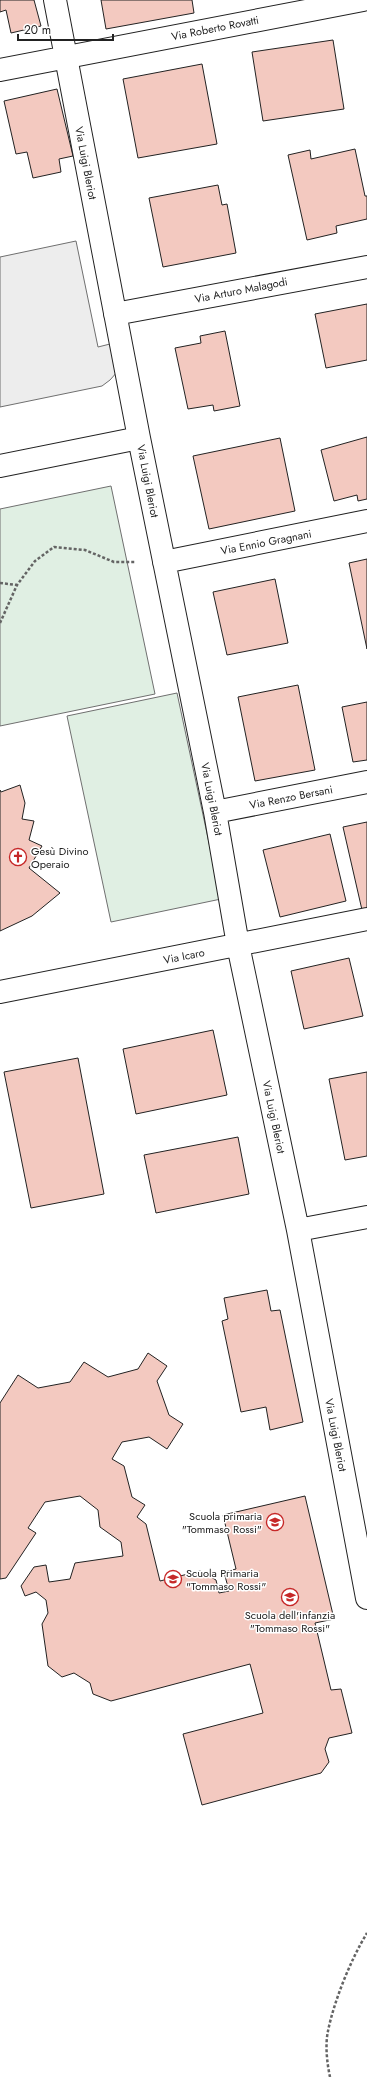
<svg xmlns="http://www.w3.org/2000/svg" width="367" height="2077" font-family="Jost,sans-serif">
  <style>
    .green { fill: #e0efe3; stroke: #6f6f6f }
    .parking { fill: #ededed; stroke: #6f6f6f }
    .building { fill: #f3c9c0; stroke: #222 }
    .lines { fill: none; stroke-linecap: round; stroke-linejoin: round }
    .street-casing { stroke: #222; stroke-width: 24 }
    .path { stroke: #646464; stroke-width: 2.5; stroke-dasharray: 3 2; stroke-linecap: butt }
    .street { stroke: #fff; stroke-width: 22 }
    .labels { text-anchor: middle; stroke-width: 3; stroke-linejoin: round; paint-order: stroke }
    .street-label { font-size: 11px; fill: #222; stroke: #fff }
    .poi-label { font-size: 11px; fill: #222; stroke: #fff; text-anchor: start }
  </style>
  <rect width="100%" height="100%" fill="#fff"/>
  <path class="green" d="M 111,486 L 155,694 L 0,726 L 0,509 Z
    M 177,693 L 221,899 L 111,922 L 67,716 Z"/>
  <path class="parking" d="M 76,241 L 98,347 L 118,342 L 118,371 L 110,380 L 102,386 L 0,407 L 0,257 Z"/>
  <path class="building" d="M 0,0 L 34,0 L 41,26 L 11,33 L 6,10 L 0,12 Z
    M 101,0 L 192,0 L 194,13 L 106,29 Z
    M 333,40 L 344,109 L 263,121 L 252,52 Z
    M 202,64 L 217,144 L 138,158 L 123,79 Z
    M 57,89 L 73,156 L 59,159 L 61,172 L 33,178 L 27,152 L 16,154 L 4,101 Z
    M 355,149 L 365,196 L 367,196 L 367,219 L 336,226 L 337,233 L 307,240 L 288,155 L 310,150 L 311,159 Z
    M 218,185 L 222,205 L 227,204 L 236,253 L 163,267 L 149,198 Z
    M 367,304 L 367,360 L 326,368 L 315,314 Z
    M 225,331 L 240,406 L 214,411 L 213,405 L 188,409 L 175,348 L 201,343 L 200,336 Z
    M 367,437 L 367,499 L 358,501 L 357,495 L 334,501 L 321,450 Z
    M 280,438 L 295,511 L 209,529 L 193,456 Z
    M 367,559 L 367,649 L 349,563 Z
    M 275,579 L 288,643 L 227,655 L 213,592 Z
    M 298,685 L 315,770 L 255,781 L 238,697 Z
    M 367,702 L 367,760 L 353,762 L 342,707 Z
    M 20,785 L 25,803 L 22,819 L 34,821 L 29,840 L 42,846 L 29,868 L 60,893 L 32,916 L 0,931 L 0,790 L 1,792 Z
    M 367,822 L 367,909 L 362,910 L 343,827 Z
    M 330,834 L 346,901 L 280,917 L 263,850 Z
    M 349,958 L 363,1016 L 304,1029 L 291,971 Z
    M 213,1030 L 227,1095 L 136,1114 L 123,1049 Z
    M 78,1058 L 104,1194 L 31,1208 L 4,1072 Z
    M 367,1072 L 367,1156 L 345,1160 L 329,1079 Z
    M 238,1137 L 249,1194 L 156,1213 L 144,1155 Z
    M 267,1290 L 271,1311 L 280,1310 L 303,1422 L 270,1430 L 266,1407 L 241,1412 L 222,1321 L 228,1319 L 224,1298 Z
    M 148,1353 L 167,1366 L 157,1381 L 169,1415 L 183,1424 L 167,1449 L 149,1437 L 122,1442 L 112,1459 L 124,1466 L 132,1497 L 145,1505 L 137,1517 L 146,1524 L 160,1581 L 200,1571 L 216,1580 L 219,1593 L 229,1591 L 224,1572 L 236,1569 L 223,1515 L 305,1496 L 334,1619 L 315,1623 L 331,1690 L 341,1689 L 352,1733 L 329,1738 L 325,1749 L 329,1762 L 321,1773 L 202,1805 L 183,1734 L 263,1713 L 250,1664 L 111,1701 L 93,1694 L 90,1683 L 74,1673 L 62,1677 L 48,1666 L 42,1624 L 48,1613 L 46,1600 L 36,1592 L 25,1596 L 21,1586 L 34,1567 L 46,1565 L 49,1582 L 70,1579 L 75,1563 L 123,1556 L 121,1542 L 100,1527 L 98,1510 L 80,1496 L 45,1502 L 28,1528 L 36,1533 L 6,1578 L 0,1579 L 0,1403 L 18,1375 L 38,1388 L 70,1382 L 84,1362 L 108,1377 L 138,1369 Z"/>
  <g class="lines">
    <g class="street-casing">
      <path id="street" d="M 55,0 L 139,438 L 215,812 L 238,945 L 298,1230 L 367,1598
        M 0,70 L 363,0
        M 115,314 L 367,267
        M 0,466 L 139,438
        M 164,562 L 367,521
        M 215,812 L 367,782
        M 0,992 L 367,919
        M 298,1230 L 367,1217"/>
    </g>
    <path class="path" d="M 0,583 L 17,585
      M 0,623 L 17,585 L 35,561 L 54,547 L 85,550 L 114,562 L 136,562
      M 330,2077 C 327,2063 325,2045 328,2031 C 334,2001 351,1959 367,1933"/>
    <use href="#street" class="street"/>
  </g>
  <defs>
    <g id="church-ring" transform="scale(0.9)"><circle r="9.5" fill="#fff" stroke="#c62828" stroke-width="1.5"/><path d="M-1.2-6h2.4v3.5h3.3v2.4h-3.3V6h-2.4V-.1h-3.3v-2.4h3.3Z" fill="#c62828"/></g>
    <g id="school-ring" transform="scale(0.9)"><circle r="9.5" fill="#fff" stroke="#c62828" stroke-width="1.5"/><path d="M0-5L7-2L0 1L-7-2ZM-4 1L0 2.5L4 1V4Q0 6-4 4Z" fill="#c62828"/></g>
  </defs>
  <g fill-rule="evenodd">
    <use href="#church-ring" x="18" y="857"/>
    <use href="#school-ring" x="275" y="1522"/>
    <use href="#school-ring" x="173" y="1579"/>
    <use href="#school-ring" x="290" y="1597"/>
  </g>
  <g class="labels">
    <g class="street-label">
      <text transform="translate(215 28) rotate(-11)" y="4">Via Roberto Rovatti</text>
      <text transform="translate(86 163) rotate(79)" y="4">Via Luigi Bleriot</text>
      <text transform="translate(241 290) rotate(-11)" y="4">Via Arturo Malagodi</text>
      <text transform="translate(148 481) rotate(79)" y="4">Via Luigi Bleriot</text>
      <text transform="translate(266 542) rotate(-11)" y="4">Via Ennio Gragnani</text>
      <text transform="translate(291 797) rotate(-11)" y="4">Via Renzo Bersani</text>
      <text transform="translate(212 799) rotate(79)" y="4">Via Luigi Bleriot</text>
      <text transform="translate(184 956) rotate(-11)" y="4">Via Icaro</text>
      <text transform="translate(274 1117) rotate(78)" y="4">Via Luigi Bleriot</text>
      <text transform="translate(336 1435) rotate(79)" y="4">Via Luigi Bleriot</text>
    </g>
    <g class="poi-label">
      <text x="31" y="855">Gesù Divino<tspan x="31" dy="13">Operaio</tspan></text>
      <text x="262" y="1520" text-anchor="end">Scuola primaria<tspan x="262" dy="13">"Tommaso Rossi"</tspan></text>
      <text x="186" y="1577">Scuola Primaria<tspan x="186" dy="13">"Tommaso Rossi"</tspan></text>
      <text x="290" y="1619" text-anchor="middle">Scuola dell'infanzia<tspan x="290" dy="13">"Tommaso Rossi"</tspan></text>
    </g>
  </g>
  <path d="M18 34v6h95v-6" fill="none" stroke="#222222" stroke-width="2"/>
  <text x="24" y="34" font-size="12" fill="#222222" stroke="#ffffff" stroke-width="3" paint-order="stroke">20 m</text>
</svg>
